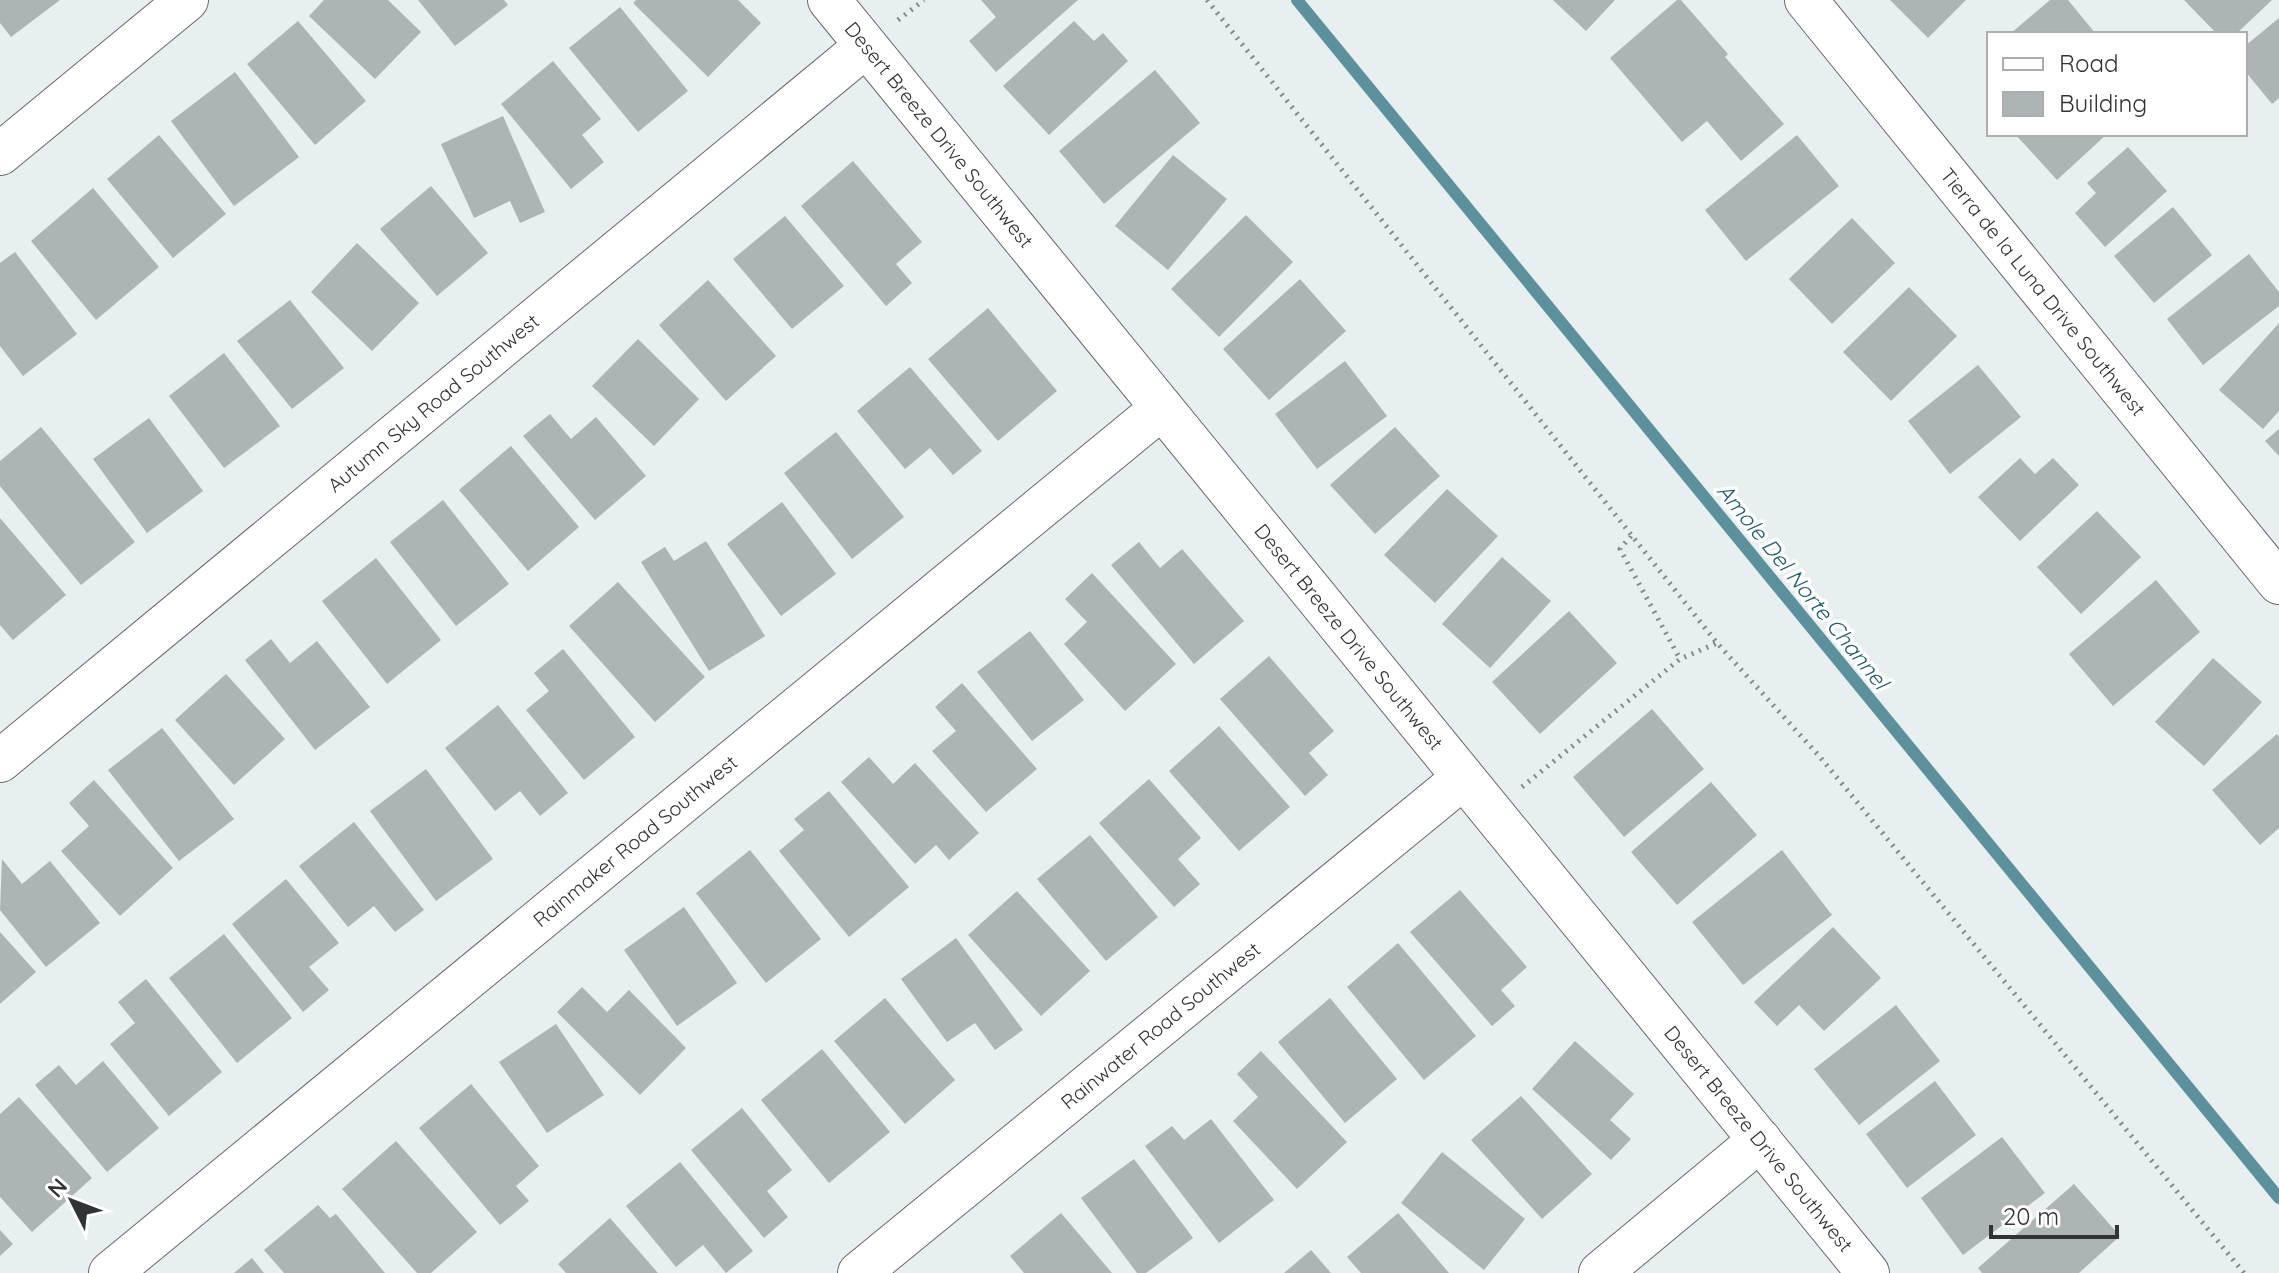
<svg xmlns="http://www.w3.org/2000/svg" width="2279" height="1273" font-family="Quicksand,sans-serif">
  <style>
    .lines { fill: none; stroke-linecap: round; stroke-linejoin: round }
    .stream { stroke: #5b909c; stroke-width: 12 }
    .building { fill: #adb4b5 }
    .minor-casing { stroke: #646a6b; stroke-width: 44 }
    .path { stroke: #868a8b; stroke-width: 5; stroke-dasharray: 2 6; stroke-linecap: butt }
    .minor { stroke: #fff; stroke-width: 42 }
    .labels { text-anchor: middle; stroke-width: 7; stroke-linejoin: round; paint-order: stroke }
    .street-label { font-size: 20px; fill: #313334; stroke: #fff }
    .water-label { font-size: 22px; font-style: italic; fill: #23606d; stroke: #fff }
  </style>
  <rect width="100%" height="100%" fill="#e8eff0"/>
  <g class="lines">
    <path class="stream" d="M 1297,0 L 2279,1198"/>
  </g>
  <path class="building" d="M 0,0 L 60,0 L 11,37 L 0,23 Z
    M 324,0 L 388,0 L 421,32 L 375,79 L 309,16 Z
    M 418,0 L 504,0 L 508,5 L 455,46 Z
    M 636,0 L 738,0 L 761,23 L 708,77 L 633,3 Z
    M 981,0 L 1078,0 L 996,72 L 969,41 L 996,17 Z
    M 1553,0 L 1615,0 L 1586,31 Z
    M 1677,0 L 1681,0 L 1728,54 L 1725,57 L 1784,124 L 1741,161 L 1707,121 L 1682,142 L 1610,58 Z
    M 1890,0 L 1966,0 L 1928,38 Z
    M 2050,0 L 2068,0 L 2096,34 L 2010,34 Z
    M 2184,0 L 2272,0 L 2236,34 L 2217,34 Z
    M 620,7 L 688,91 L 638,132 L 569,48 Z
    M 2279,18 L 2279,98 L 2272,104 L 2245,71 L 2245,46 Z
    M 298,21 L 366,101 L 315,145 L 247,64 Z
    M 1074,21 L 1094,41 L 1103,33 L 1128,61 L 1049,135 L 1003,86 Z
    M 553,61 L 601,119 L 582,135 L 604,162 L 571,189 L 501,104 Z
    M 1155,70 L 1200,123 L 1104,204 L 1059,151 Z
    M 235,72 L 299,157 L 234,206 L 171,121 Z
    M 503,116 L 545,212 L 520,223 L 510,201 L 474,218 L 441,144 Z
    M 2015,134 L 2107,134 L 2057,180 Z
    M 159,135 L 226,214 L 173,258 L 107,179 Z
    M 1797,135 L 1839,186 L 1746,261 L 1705,210 Z
    M 2128,147 L 2167,191 L 2105,247 L 2075,213 L 2096,193 L 2087,183 Z
    M 1173,155 L 1227,199 L 1168,270 L 1115,226 Z
    M 853,161 L 922,242 L 896,264 L 912,283 L 886,306 L 801,206 Z
    M 431,186 L 488,253 L 437,296 L 380,229 Z
    M 93,188 L 159,267 L 96,320 L 31,241 Z
    M 2173,207 L 2212,255 L 2154,303 L 2114,256 Z
    M 1246,215 L 1293,262 L 1219,337 L 1171,289 Z
    M 785,216 L 844,286 L 792,329 L 733,259 Z
    M 1852,218 L 1895,263 L 1832,324 L 1789,279 Z
    M 357,243 L 419,303 L 372,351 L 311,292 Z
    M 15,252 L 77,334 L 23,376 L 0,346 L 0,263 Z
    M 2249,254 L 2279,292 L 2279,306 L 2203,365 L 2167,319 Z
    M 1300,279 L 1346,331 L 1269,400 L 1223,349 Z
    M 708,280 L 776,356 L 726,401 L 659,325 Z
    M 1909,287 L 1957,336 L 1891,401 L 1843,352 Z
    M 290,300 L 344,368 L 292,409 L 237,341 Z
    M 988,308 L 1057,391 L 998,441 L 928,359 Z
    M 2279,323 L 2279,411 L 2263,429 L 2219,390 Z
    M 638,339 L 699,399 L 654,446 L 592,386 Z
    M 224,353 L 280,426 L 224,468 L 169,396 Z
    M 1345,361 L 1387,416 L 1317,469 L 1275,414 Z
    M 1978,365 L 2021,417 L 1950,474 L 1908,421 Z
    M 910,367 L 982,451 L 953,475 L 930,448 L 905,469 L 857,411 Z
    M 550,414 L 571,439 L 596,417 L 646,476 L 595,520 L 523,436 Z
    M 149,418 L 203,491 L 147,533 L 93,459 Z
    M 41,427 L 135,542 L 81,585 L 0,486 L 0,461 Z
    M 1395,427 L 1440,476 L 1375,534 L 1330,485 Z
    M 2279,429 L 2279,456 L 2265,441 Z
    M 836,432 L 904,517 L 852,559 L 784,473 Z
    M 511,446 L 579,527 L 528,571 L 459,490 Z
    M 2020,458 L 2035,474 L 2053,458 L 2079,485 L 2020,541 L 1978,497 Z
    M 1447,489 L 1498,536 L 1435,603 L 1384,555 Z
    M 443,500 L 509,584 L 456,626 L 390,542 Z
    M 782,502 L 836,574 L 781,616 L 727,544 Z
    M 2097,511 L 2141,557 L 2081,614 L 2037,567 Z
    M 0,518 L 66,595 L 13,640 L 0,625 Z
    M 706,541 L 765,636 L 709,671 L 641,562 L 665,547 L 674,561 Z
    M 1139,542 L 1160,568 L 1182,549 L 1244,621 L 1194,664 L 1111,565 Z
    M 1502,557 L 1551,601 L 1490,668 L 1442,624 Z
    M 376,558 L 441,640 L 387,684 L 322,601 Z
    M 1092,573 L 1176,664 L 1125,711 L 1064,644 L 1087,622 L 1065,599 Z
    M 2156,580 L 2200,632 L 2113,706 L 2069,654 Z
    M 618,582 L 705,677 L 655,722 L 569,626 Z
    M 1569,611 L 1617,663 L 1540,734 L 1492,682 Z
    M 1030,631 L 1084,700 L 1032,741 L 977,672 Z
    M 271,639 L 290,663 L 317,641 L 370,707 L 315,750 L 245,660 Z
    M 563,649 L 635,737 L 584,780 L 526,710 L 549,691 L 534,673 Z
    M 1269,656 L 1334,731 L 1309,753 L 1328,775 L 1305,796 L 1220,699 Z
    M 2213,658 L 2262,702 L 2204,766 L 2155,722 Z
    M 226,674 L 285,739 L 234,785 L 175,720 Z
    M 962,683 L 1037,769 L 986,812 L 932,751 L 956,731 L 935,707 Z
    M 498,705 L 568,793 L 540,816 L 520,791 L 495,811 L 445,748 Z
    M 1652,709 L 1704,769 L 1624,837 L 1573,777 Z
    M 1219,726 L 1290,807 L 1239,851 L 1169,771 Z
    M 162,728 L 234,819 L 179,861 L 108,770 Z
    M 2277,734 L 2279,737 L 2279,828 L 2260,845 L 2212,790 Z
    M 869,757 L 893,784 L 915,763 L 979,833 L 949,860 L 936,845 L 915,864 L 841,782 Z
    M 426,769 L 493,859 L 436,901 L 370,811 Z
    M 1149,779 L 1201,838 L 1178,859 L 1200,884 L 1174,907 L 1099,823 Z
    M 94,780 L 173,868 L 120,916 L 61,851 L 89,826 L 69,803 Z
    M 1711,782 L 1757,835 L 1677,905 L 1631,852 Z
    M 829,791 L 909,887 L 849,937 L 779,851 L 804,830 L 794,819 Z
    M 354,822 L 424,910 L 395,932 L 374,906 L 348,927 L 299,866 Z
    M 1090,835 L 1158,917 L 1106,961 L 1037,879 Z
    M 750,850 L 821,939 L 766,983 L 696,893 Z
    M 1782,850 L 1832,915 L 1743,985 L 1692,922 Z
    M 2,859 L 22,884 L 50,861 L 100,923 L 46,967 L 0,910 Z
    M 286,879 L 339,943 L 309,967 L 329,990 L 303,1012 L 232,924 Z
    M 1460,890 L 1527,967 L 1501,990 L 1515,1006 L 1492,1026 L 1410,932 Z
    M 1017,891 L 1090,971 L 1041,1016 L 968,935 Z
    M 684,907 L 737,983 L 677,1026 L 624,950 Z
    M 1833,927 L 1881,978 L 1824,1031 L 1799,1005 L 1777,1026 L 1754,1002 Z
    M 0,932 L 36,972 L 0,1004 Z
    M 224,934 L 292,1018 L 237,1063 L 169,978 Z
    M 956,938 L 1023,1030 L 995,1050 L 975,1023 L 947,1042 L 901,979 Z
    M 1398,943 L 1476,1036 L 1424,1080 L 1347,987 Z
    M 146,979 L 222,1072 L 169,1116 L 110,1044 L 135,1023 L 118,1002 Z
    M 582,987 L 607,1012 L 629,990 L 686,1048 L 640,1095 L 557,1012 Z
    M 885,998 L 955,1080 L 905,1124 L 834,1041 Z
    M 1330,998 L 1397,1079 L 1345,1123 L 1278,1042 Z
    M 1896,1005 L 1940,1061 L 1859,1125 L 1814,1069 Z
    M 556,1024 L 604,1095 L 547,1133 L 499,1062 Z
    M 1575,1041 L 1634,1094 L 1610,1120 L 1631,1139 L 1611,1160 L 1532,1089 Z
    M 822,1049 L 890,1132 L 829,1183 L 761,1100 Z
    M 1261,1051 L 1347,1142 L 1297,1189 L 1233,1121 L 1258,1097 L 1237,1074 Z
    M 103,1061 L 159,1128 L 107,1172 L 35,1085 L 59,1065 L 76,1085 Z
    M 1935,1081 L 1976,1135 L 1907,1188 L 1866,1134 Z
    M 471,1084 L 539,1166 L 516,1186 L 529,1201 L 500,1225 L 419,1128 Z
    M 1521,1096 L 1592,1174 L 1542,1219 L 1471,1140 Z
    M 19,1097 L 92,1178 L 32,1232 L 0,1197 L 0,1114 Z
    M 742,1108 L 792,1170 L 767,1191 L 788,1217 L 764,1238 L 691,1150 Z
    M 1211,1119 L 1274,1200 L 1219,1243 L 1145,1146 L 1172,1126 L 1184,1140 Z
    M 2002,1137 L 2045,1193 L 1963,1255 L 1921,1198 Z
    M 396,1141 L 477,1232 L 431,1273 L 417,1273 L 342,1189 Z
    M 1442,1152 L 1525,1219 L 1484,1270 L 1401,1203 Z
    M 1134,1159 L 1193,1238 L 1146,1273 L 1137,1273 L 1081,1198 Z
    M 680,1162 L 753,1251 L 726,1273 L 703,1245 L 676,1267 L 626,1206 Z
    M 2074,1184 L 2120,1236 L 2079,1273 L 1982,1273 L 1978,1268 Z
    M 318,1205 L 330,1218 L 336,1214 L 385,1273 L 284,1273 L 264,1250 Z
    M 1061,1213 L 1112,1273 L 1024,1273 L 1010,1256 Z
    M 1398,1213 L 1449,1273 L 1361,1273 L 1347,1257 Z
    M 610,1218 L 658,1273 L 566,1273 L 558,1264 Z
    M 0,1230 L 13,1244 L 0,1256 Z
    M 1311,1250 L 1331,1273 L 1284,1273 Z
    M 252,1258 L 264,1273 L 234,1273 Z"/>
  <g class="lines">
    <g class="minor-casing">
      <g id="minor">
        <path id="s1" d="M 829,0 L 1868,1273"/>
        <path id="s2" d="M 1806,0 L 2279,583"/>
        <path d="M 0,154 L 187,0"/>
        <path id="s3" d="M 0,761 L 866,46"/>
        <path id="s4" d="M 110,1273 L 1162,408"/>
        <path id="s5" d="M 859,1273 L 1462,779"/>
        <path d="M 1600,1273 L 1760,1140"/>
      </g>
    </g>
    <path class="path" d="M 1207,0 L 1717,643 L 1820,757 L 2244,1273
      M 898,20 L 924,0
      M 1631,536 L 1620,549 L 1680,659
      M 1522,787 L 1680,659 L 1717,643"/>
    <use href="#minor" class="minor"/>
  </g>
  <g class="labels">
    <g class="street-label">
      <text dy="7" stroke="none"><textPath href="#s1" startOffset="174">Desert Breeze Drive Southwest</textPath></text>
      <text dy="7" stroke="none"><textPath href="#s2" startOffset="376">Tierra de la Luna Drive Southwest</textPath></text>
      <text dy="7" stroke="none"><textPath href="#s3" startOffset="562">Autumn Sky Road Southwest</textPath></text>
      <text dy="7" stroke="none"><textPath href="#s1" startOffset="822">Desert Breeze Drive Southwest</textPath></text>
      <text dy="7" stroke="none"><textPath href="#s4" startOffset="680">Rainmaker Road Southwest</textPath></text>
      <text dy="7" stroke="none"><textPath href="#s5" startOffset="390">Rainwater Road Southwest</textPath></text>
      <text dy="7" stroke="none"><textPath href="#s1" startOffset="1470">Desert Breeze Drive Southwest</textPath></text>
    </g>
    <g class="water-label">
      <text transform="translate(1803 586) rotate(51)" y="8">Amole Del Norte Channel</text>
    </g>
  </g>
  <rect x="1987" y="32" width="260" height="104" fill="#ffffff" stroke="#adadae" stroke-width="2"/>
  <rect x="2003" y="58" width="40" height="12" fill="#ffffff" stroke="#adadae" stroke-width="2"/>
  <text x="2059" y="72" font-size="24" fill="#313334">Road</text>
  <rect x="2003" y="92" width="40" height="24" fill="#adb4b5" stroke="#adadae" stroke-width="2"/>
  <text x="2059" y="112" font-size="24" fill="#313334">Building</text>
  <g transform="translate(72 1201) rotate(312)" stroke="#ffffff" stroke-width="6" paint-order="stroke">
  <path d="M0-6L14 30L0 20L-14 30Z" fill="#313334"/>
  <text y="-12" font-size="22" font-weight="bold" text-anchor="middle" fill="#313334">N</text>
  </g>
  <path d="M1991 1225v12h126v-12" fill="none" stroke="#313334" stroke-width="4"/>
  <text x="2003" y="1225" font-size="24" fill="#313334" stroke="#ffffff" stroke-width="6" paint-order="stroke">20 m</text>
</svg>
